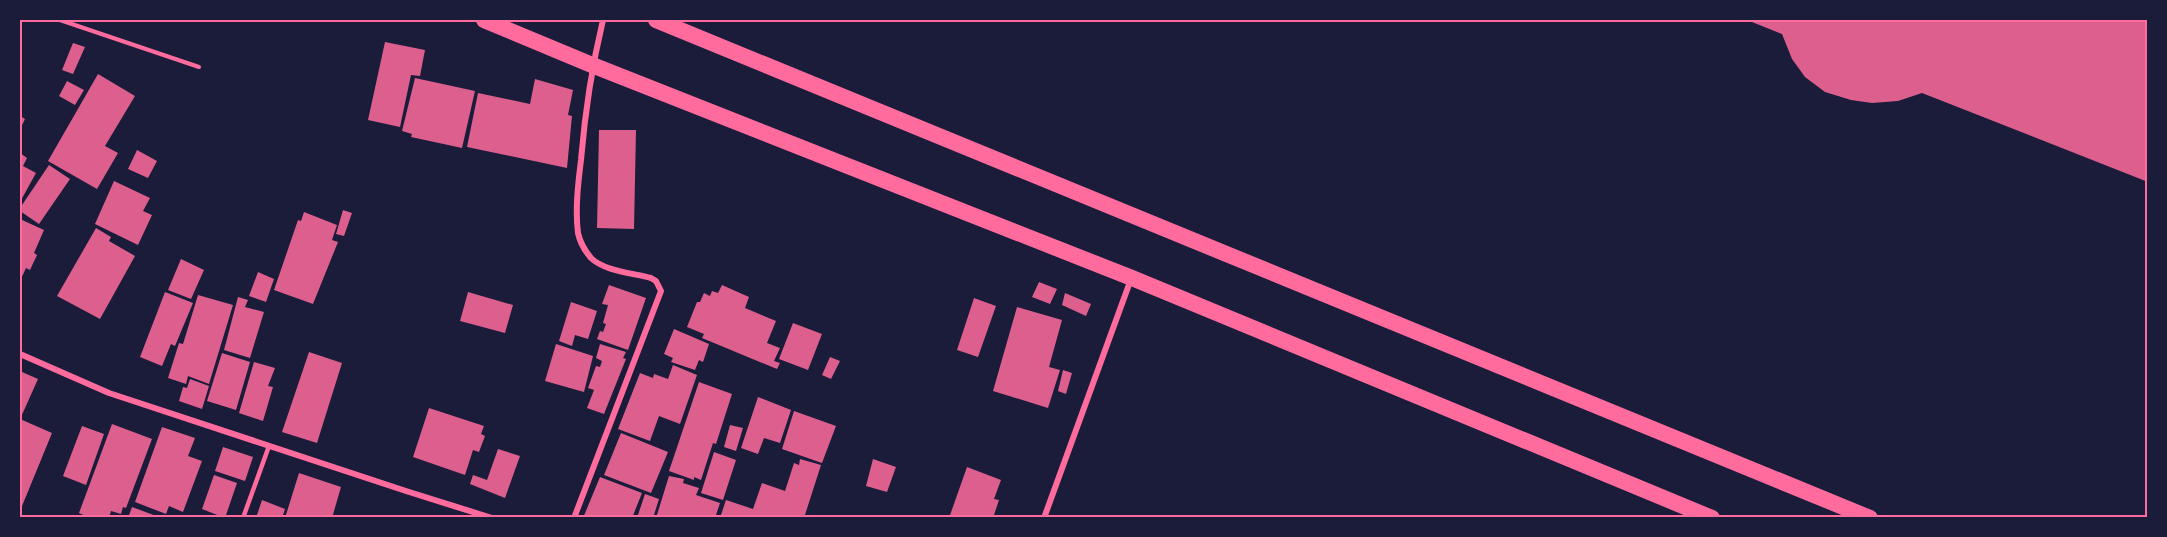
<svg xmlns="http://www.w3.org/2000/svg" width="2167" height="537" font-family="'Open Sans',sans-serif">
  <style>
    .building { fill: #dd5f8e }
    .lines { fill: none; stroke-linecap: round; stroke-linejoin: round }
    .path { stroke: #ff6b9d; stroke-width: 4 }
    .service { stroke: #ff6b9d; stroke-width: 4.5 }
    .minor { stroke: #ff6b9d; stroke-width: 6 }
    .trunk { stroke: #ff6b9d; stroke-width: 16 }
    .neatline { fill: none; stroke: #ff6b9d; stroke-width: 2 }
  </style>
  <rect width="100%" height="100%" fill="#1b1b3a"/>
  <path class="building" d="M 1747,20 L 2148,20 L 2148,182 L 1922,93 L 1898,101 L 1872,103 L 1851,100 L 1825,92 L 1805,77 L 1792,59 L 1782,34 Z
    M 385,42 L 425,50 L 420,76 L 411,75 L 400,127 L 368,120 Z
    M 73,43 L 85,47 L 73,74 L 62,70 Z
    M 98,74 L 135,96 L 105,146 L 118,153 L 97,189 L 48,161 Z
    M 415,78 L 475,91 L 462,148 L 411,137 L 412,134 L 402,131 Z
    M 535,79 L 573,90 L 568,115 L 572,116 L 567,168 L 467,147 L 478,93 L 530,104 Z
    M 67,81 L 84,90 L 75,105 L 59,96 Z
    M 20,116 L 25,119 L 20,129 Z
    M 599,130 L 636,130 L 634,229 L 597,228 Z
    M 137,150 L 157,161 L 148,178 L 128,169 Z
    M 20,153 L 27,158 L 23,166 L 36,173 L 20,202 Z
    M 49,165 L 70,179 L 39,224 L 20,211 L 20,208 Z
    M 114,181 L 150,198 L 143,211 L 152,215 L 138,245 L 95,224 Z
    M 343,210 L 352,213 L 344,236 L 336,234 Z
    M 304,212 L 337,225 L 332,240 L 338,242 L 313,304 L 274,290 L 298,220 L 301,221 Z
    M 20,219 L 44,230 L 34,253 L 37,255 L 30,270 L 26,268 L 20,281 Z
    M 96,228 L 111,237 L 109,241 L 135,256 L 100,319 L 57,296 Z
    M 181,259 L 204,270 L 191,299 L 168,290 Z
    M 258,272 L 274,279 L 266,302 L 249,296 Z
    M 1039,282 L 1057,289 L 1050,304 L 1032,297 Z
    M 609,285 L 646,298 L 628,350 L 597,339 L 600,331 L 603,332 L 606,324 L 603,323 L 608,305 L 602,304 Z
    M 722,285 L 749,297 L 745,308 L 776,321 L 767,343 L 780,348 L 774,361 L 780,363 L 777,369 L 702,338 L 704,334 L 687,327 L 697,302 L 700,302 L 704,293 L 710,296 L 712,291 L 718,293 Z
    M 165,292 L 193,303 L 175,346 L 171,344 L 162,366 L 140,357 Z
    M 468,292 L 513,305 L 505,333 L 460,321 Z
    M 1065,293 L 1091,304 L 1086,316 L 1062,305 Z
    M 198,295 L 233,305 L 209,384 L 188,376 L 186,384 L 168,378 L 179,343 L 183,344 Z
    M 238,297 L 248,300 L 245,307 L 264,312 L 250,358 L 224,350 Z
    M 974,298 L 996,306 L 978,357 L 957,350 Z
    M 571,302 L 597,311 L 588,339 L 575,335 L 572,346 L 559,341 Z
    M 1017,307 L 1062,320 L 1049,367 L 1060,370 L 1048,408 L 993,391 Z
    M 793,323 L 822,334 L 808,370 L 779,359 Z
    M 674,329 L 709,344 L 703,362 L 699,360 L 695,370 L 671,362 L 673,358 L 664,354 Z
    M 556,344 L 593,356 L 584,392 L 545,381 Z
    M 600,344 L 626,352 L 623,358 L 626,359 L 604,414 L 587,408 L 594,390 L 588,388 L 596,366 L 600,367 L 602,361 L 596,358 Z
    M 309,352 L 342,363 L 317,443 L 282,432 Z
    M 222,353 L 250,362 L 236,410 L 207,401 Z
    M 830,357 L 840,361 L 831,379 L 822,375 Z
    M 254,362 L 275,368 L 268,386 L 273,387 L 263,421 L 239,413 Z
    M 673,365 L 697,375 L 680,424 L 659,416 L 650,441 L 618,429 L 640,373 L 653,378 L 654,374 L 668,379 Z
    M 1063,370 L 1072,373 L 1066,394 L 1058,391 Z
    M 22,372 L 38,379 L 21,417 L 20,416 L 20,376 Z
    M 190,379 L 209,386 L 202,409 L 179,401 L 183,387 L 187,388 Z
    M 699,382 L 732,394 L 716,444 L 713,443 L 701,480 L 694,477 L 694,480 L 669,471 Z
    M 758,397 L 791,410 L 780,443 L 764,438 L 758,454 L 741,448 Z
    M 429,408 L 484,426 L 481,434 L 485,436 L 479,452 L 473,450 L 465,475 L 413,457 Z
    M 794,411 L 836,426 L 822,463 L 782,449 Z
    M 20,419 L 52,433 L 20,511 Z
    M 112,424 L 152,439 L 126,508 L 123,507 L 121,514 L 111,511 L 109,518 L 90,518 L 79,513 Z
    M 730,425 L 743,428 L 736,451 L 724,447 Z
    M 82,426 L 104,434 L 86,485 L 63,476 Z
    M 162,427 L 195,438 L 188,456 L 202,461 L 183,512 L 169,506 L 166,514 L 135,502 Z
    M 621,433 L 668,452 L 651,493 L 604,475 Z
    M 223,447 L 253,457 L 245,481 L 215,471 Z
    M 498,449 L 520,456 L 505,498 L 470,484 L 473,475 L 487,480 Z
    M 714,452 L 736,460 L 723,500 L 701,493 Z
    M 800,459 L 821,465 L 804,518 L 720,518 L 726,500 L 753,509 L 762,483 L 785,491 L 794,463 L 799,465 Z
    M 873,459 L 896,467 L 887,492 L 866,486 Z
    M 967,467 L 1001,480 L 994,499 L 999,500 L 993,518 L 949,518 Z
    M 299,473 L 341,487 L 332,518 L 285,518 Z
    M 214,475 L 237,483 L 225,518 L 202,509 Z
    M 669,476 L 684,479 L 683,483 L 699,488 L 696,495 L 720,503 L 715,518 L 656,518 Z
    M 600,477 L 642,493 L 632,518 L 583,518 Z
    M 645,494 L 659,499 L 653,518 L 637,518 Z
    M 262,500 L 285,509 L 282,518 L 256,518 Z
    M 132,507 L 159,517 L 159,518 L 128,518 Z"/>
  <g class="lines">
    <path class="path" d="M 60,20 L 199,67"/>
    <path class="service" d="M 243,518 L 269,446"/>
    <path class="minor" d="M 20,354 L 109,393 L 406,491 L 492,518
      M 574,518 L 661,291 L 656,281 L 651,278 C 633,273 604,271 591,258 C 585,251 580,242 578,233 C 575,210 578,184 581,160 C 585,112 592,66 603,20
      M 1044,518 L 1131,279"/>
    <path class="trunk" d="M 484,20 L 592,65 L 1132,278 L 1712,518
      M 656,20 L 1870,518"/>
  </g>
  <rect width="2167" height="537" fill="none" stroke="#1b1b3a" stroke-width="42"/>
  <rect x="21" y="21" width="2125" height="495" class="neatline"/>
</svg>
